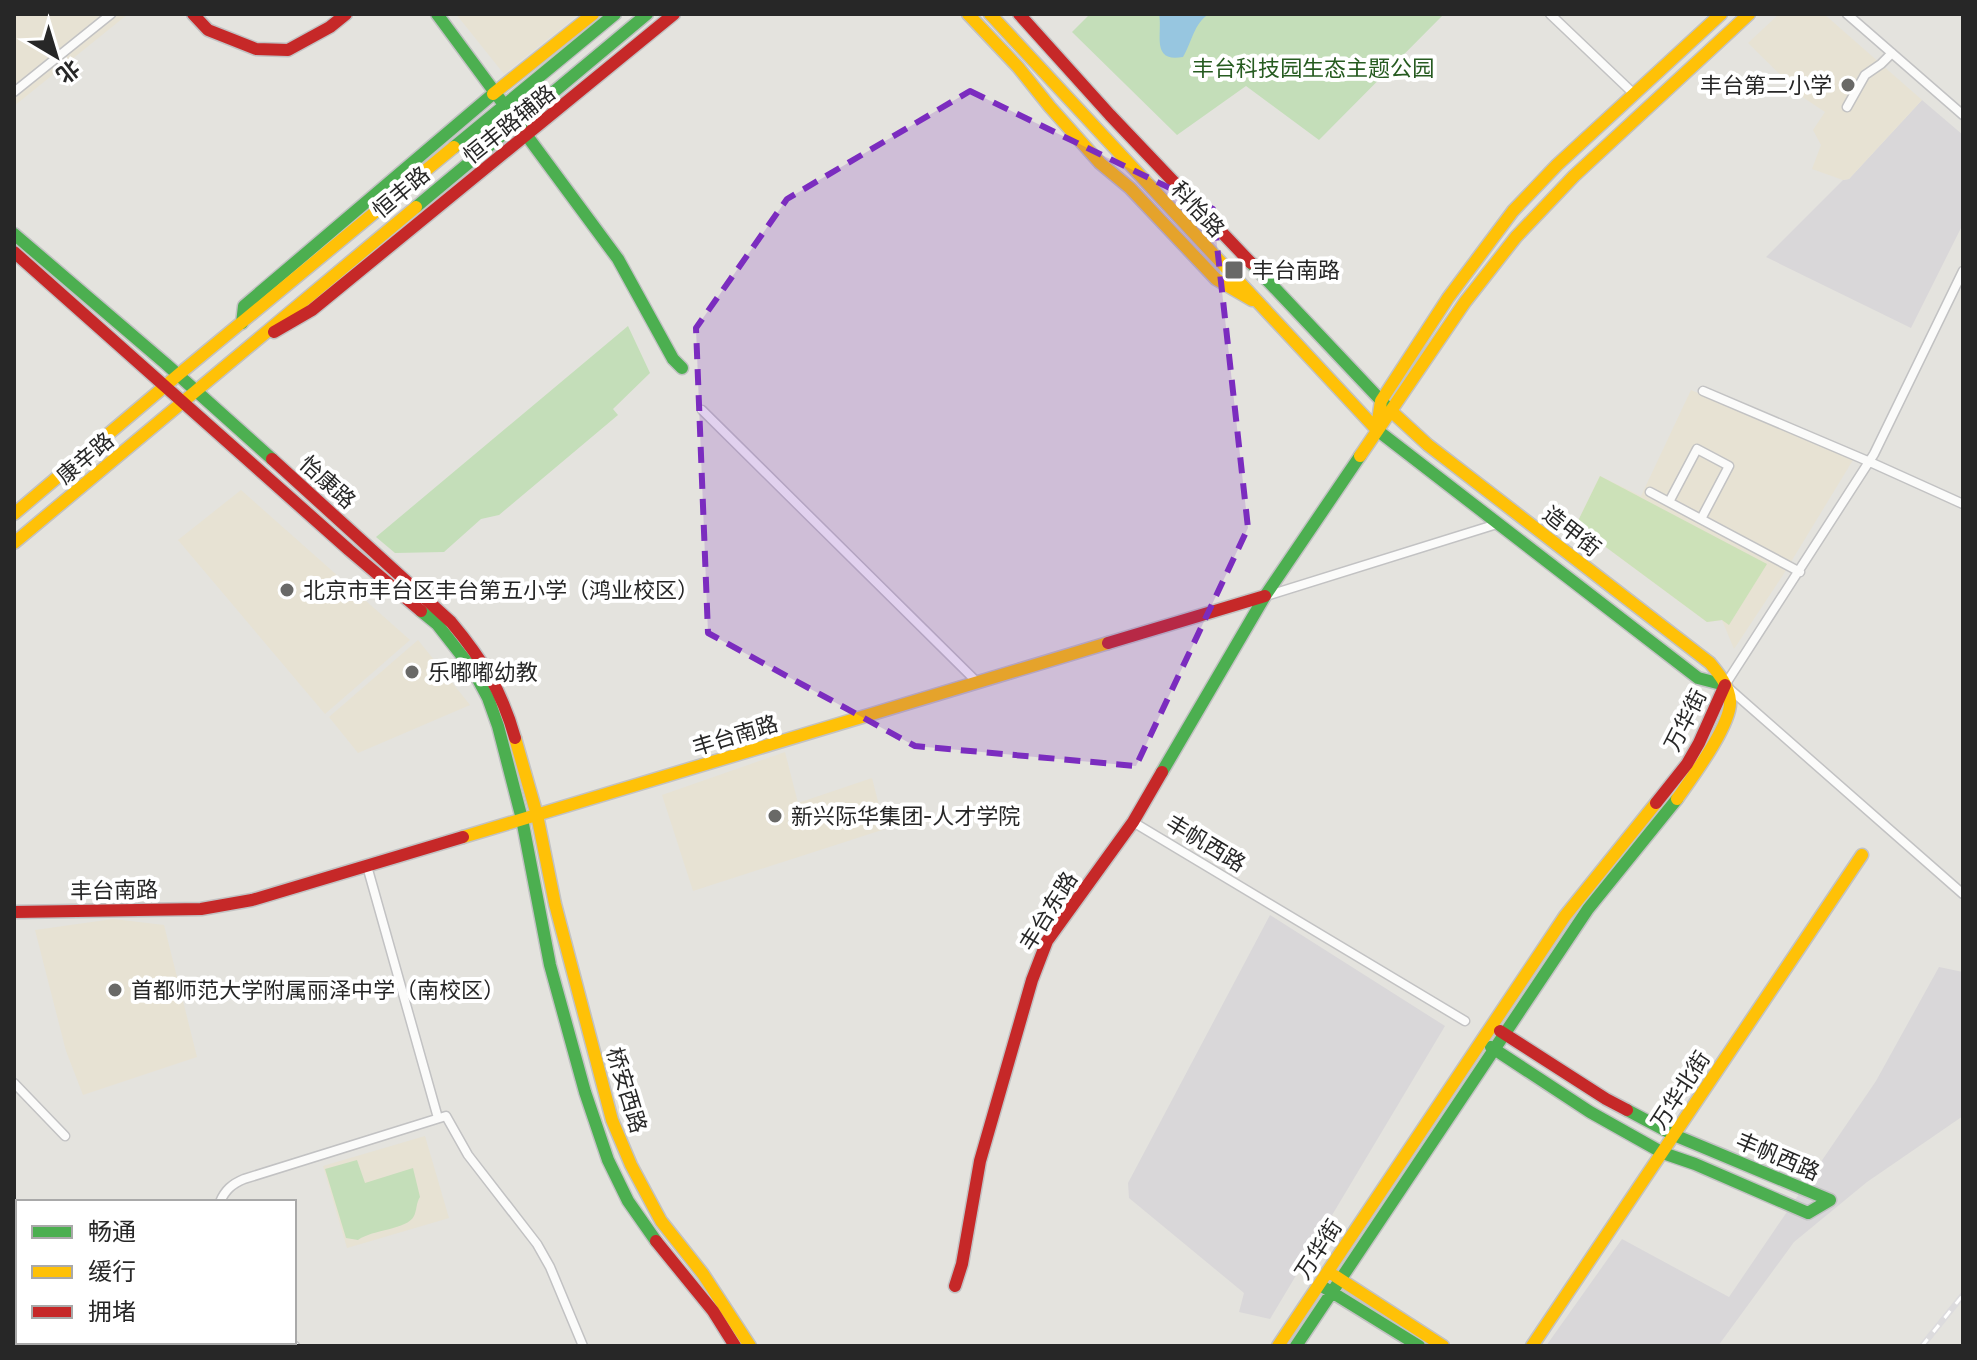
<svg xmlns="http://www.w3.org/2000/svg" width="1977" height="1360" font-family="Cabin,'Noto Sans SC',sans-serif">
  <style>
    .industrial { fill: #d9d7d9 }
    .education { fill: #e7e2d3 }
    .green { fill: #c4deb9 }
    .pitch { fill: #cce1b8 }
    .water { fill: #97c6e0 }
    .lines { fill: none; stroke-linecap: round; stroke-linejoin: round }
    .street-casing { stroke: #c2c2c3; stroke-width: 11 }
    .fast-casing { stroke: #c2c2c3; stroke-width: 15 }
    .slow-casing { stroke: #c2c2c3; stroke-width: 15 }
    .jam-casing { stroke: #c2c2c3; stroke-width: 15 }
    .street { stroke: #fbfbfa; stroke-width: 8 }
    .fast { stroke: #4caf50; stroke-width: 12 }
    .slow { stroke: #ffc107; stroke-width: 12 }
    .jam { stroke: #c62828; stroke-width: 12 }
    .rail-casing { stroke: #dcdbdd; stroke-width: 6 }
    .rail { stroke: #fff; stroke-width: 3; stroke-dasharray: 9; stroke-linecap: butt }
    .marked { fill: #7b2cbf; fill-opacity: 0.2; stroke: #7b2cbf; stroke-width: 6; stroke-dasharray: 16 10; stroke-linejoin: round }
    .poi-dot { fill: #696967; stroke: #fff; stroke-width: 3 }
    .labels { text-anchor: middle; stroke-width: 8; stroke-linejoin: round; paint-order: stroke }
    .park-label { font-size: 22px; fill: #265b20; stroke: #fff }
    .poi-label { font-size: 22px; fill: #272727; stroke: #fff; text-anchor: start }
    .street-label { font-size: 22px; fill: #272727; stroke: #fff }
  </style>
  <rect width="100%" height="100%" fill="#e4e3de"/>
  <path class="industrial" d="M 1922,100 L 1963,135 L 1963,224 L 1911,328 L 1766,257 L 1843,180 L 1849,179 Z
    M 1270,915 L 1445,1026 L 1270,1319 L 1239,1312 L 1244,1293 L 1129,1198 L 1128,1183 Z
    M 1939,967 L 1963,972 L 1963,1116 L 1867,1182 L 1794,1242 L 1718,1346 L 1546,1346 L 1622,1239 L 1729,1297 L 1876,1081 Z"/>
  <path class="education" d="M 14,14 L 128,14 L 14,106 Z
    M 456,14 L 579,14 L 504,74 Z
    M 1779,14 L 1824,14 L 1922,100 L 1849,179 L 1843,180 L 1812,169 L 1821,145 L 1813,130 L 1825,112 L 1804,98 L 1748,43 Z
    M 1691,390 L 1853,460 L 1783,575 L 1734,649 L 1722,620 L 1707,622 L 1576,525 L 1600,476 L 1641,496 Z
    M 241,490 L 410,640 L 325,714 L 178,540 Z
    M 418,640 L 470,705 L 358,753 L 329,717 Z
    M 785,752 L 798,803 L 872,778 L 885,829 L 693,891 L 662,795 Z
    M 113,919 L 164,925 L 197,1057 L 83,1095 L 66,1051 L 35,930 Z
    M 425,1136 L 449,1218 L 347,1248 L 323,1166 Z"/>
  <path class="green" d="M 1090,14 L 1444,14 L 1319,140 L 1246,86 L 1177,135 L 1072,32 Z
    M 628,326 L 650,373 L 613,409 L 618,415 L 499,515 L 481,519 L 444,552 L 395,553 L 376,537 Z
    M 357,1160 L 365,1183 L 413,1168 L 420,1197 C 416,1203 417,1210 414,1216 C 407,1230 373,1229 358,1240 L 346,1238 L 325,1169 Z"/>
  <path class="pitch" d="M 1600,476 L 1767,564 L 1729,625 L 1722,620 L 1707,622 L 1576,525 Z"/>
  <path class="water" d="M 1159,14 L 1209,14 C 1194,23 1192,42 1183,57 C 1150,63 1163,33 1159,14 Z"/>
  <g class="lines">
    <g class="street-casing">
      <path id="street" d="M 1550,14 L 1633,93
        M 1847,14 L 1963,115
        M 14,92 L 111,14
        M 1847,107 L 1865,75 L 1881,64 L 1892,53
        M 1963,271 L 1874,454 L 1725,685 L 1963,894
        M 1703,391 L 1870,462 L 1963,504
        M 702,410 L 978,683
        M 1650,492 L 1800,572
        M 1669,502 L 1697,449 L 1729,466 L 1701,519
        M 1266,596 L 1497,524
        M 1133,822 L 1465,1021
        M 367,866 L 438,1118
        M 14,1083 L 65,1136
        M 220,1202 C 225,1190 232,1184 244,1179 L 446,1116 L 468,1155 L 537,1244 L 550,1267 L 583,1346
        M 289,1342 L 295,1346
        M 154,1346 L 156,1342"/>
    </g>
    <g class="fast-casing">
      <path id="fast" d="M 437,14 L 618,259 L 673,359 L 682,368
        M 454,147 L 615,14
        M 416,207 L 647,14
        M 14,234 L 166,364 L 272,459
        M 1251,263 L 1391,411
        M 242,323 L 244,306 L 493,94
        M 1377,430 L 1698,678 L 1725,685
        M 421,611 L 437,624 L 473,670 L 488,698 L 498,726 L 522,819 L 550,965 L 585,1092 L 608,1160 L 628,1201 L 656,1241
        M 1162,772 L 1265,596 L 1360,456
        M 1491,1047 L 1590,1112 L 1663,1153 L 1695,1164 L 1808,1213 L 1830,1200 L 1674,1135 L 1627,1110
        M 1325,1288 L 1419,1346
        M 1296,1346 L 1588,909 L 1677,799"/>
    </g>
    <g class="slow-casing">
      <path id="slow" d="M 968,14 L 1018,67 L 1050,107 L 1100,163 L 1130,188 L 1216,279 L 1252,300
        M 990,14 L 1377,430
        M 493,94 L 593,14
        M 1391,411 L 1428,445 L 1710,663 C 1719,674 1729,686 1730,701 C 1732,724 1691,779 1677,799
        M 1377,427 L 1381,401 L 1448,298 L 1513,211 L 1557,165 L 1721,14
        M 1360,456 L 1465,302 L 1516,237 L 1574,176 L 1749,14
        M 14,514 L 178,375 L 454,147
        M 14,543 L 416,207
        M 515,738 L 537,815 L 555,904 L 612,1120 L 631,1165 L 661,1221 L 703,1274 L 750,1346
        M 463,837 L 1108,643
        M 1335,1276 L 1443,1346
        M 1278,1346 L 1565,916 L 1656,803
        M 1532,1346 L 1862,855"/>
    </g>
    <g class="jam-casing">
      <path id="jam" d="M 193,14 L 208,30 L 256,49 L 288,50 L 330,27 L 346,14
        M 1019,14 L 1110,115 L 1251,263
        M 14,252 L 349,550 L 421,611
        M 274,332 L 312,310 L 674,14
        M 272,459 L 451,622 C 482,659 502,691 515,738
        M 1108,643 L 1265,596
        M 1656,803 L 1687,764 L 1699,743 L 1725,685
        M 14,912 L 201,909 L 252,900 L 463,837
        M 1500,1031 L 1606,1099 L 1627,1110
        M 656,1241 L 713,1311 L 735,1346
        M 955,1286 L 962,1264 L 980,1161 L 1032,980 L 1047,941 L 1133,822 L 1162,772"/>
    </g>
    <use href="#street" class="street"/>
    <use href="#fast" class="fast"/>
    <use href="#slow" class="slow"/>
    <use href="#jam" class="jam"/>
    <g class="rail-casing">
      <path id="rail" d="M 1922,1346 L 1963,1295"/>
    </g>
    <use href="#rail" class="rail"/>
  </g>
  <path class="marked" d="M 970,91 L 1213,209 L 1248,528 L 1136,766 L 915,746 L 708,633 L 696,328 L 787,199 Z"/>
  <g class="poi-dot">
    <circle cx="1848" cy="85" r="8"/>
    <rect x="1224" y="260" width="20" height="20" rx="4"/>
    <circle cx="287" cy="590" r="8"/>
    <circle cx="412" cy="672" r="8"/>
    <circle cx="775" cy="816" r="8"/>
    <circle cx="115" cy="990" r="8"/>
  </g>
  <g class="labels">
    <g class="park-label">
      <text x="1313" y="76">丰台科技园生态主题公园</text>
    </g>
    <g class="poi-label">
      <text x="1832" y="93" text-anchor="end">丰台第二小学</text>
      <text x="1252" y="278">丰台南路</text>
      <text x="303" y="598">北京市丰台区丰台第五小学（鸿业校区）</text>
      <text x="428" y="680">乐嘟嘟幼教</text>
      <text x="791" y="824">新兴际华集团-人才学院</text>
      <text x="131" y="998">首都师范大学附属丽泽中学（南校区）</text>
    </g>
    <g class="street-label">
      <text transform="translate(509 124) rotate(-39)" y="8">恒丰路辅路</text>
      <text transform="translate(401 192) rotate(-40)" y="8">恒丰路</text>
      <text transform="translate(1198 209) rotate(47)" y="8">科怡路</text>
      <text transform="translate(85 458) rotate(-40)" y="8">康辛路</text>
      <text transform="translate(328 482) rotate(42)" y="8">怡康路</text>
      <text transform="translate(1572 531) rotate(38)" y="8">造甲街</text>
      <text transform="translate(1685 720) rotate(-63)" y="8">万华街</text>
      <text transform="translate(735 735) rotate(-17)" y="8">丰台南路</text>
      <text transform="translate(1206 843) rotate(31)" y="8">丰帆西路</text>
      <text transform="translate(114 890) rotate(-1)" y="8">丰台南路</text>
      <text transform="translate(1048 911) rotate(-58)" y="8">丰台东路</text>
      <text transform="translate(627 1090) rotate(73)" y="8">桥安西路</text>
      <text transform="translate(1680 1090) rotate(-57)" y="8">万华北街</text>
      <text transform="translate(1778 1156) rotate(23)" y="8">丰帆西路</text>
      <text transform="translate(1318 1249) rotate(-57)" y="8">万华街</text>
    </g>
  </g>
  <rect width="1977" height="1360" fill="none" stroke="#272727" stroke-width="32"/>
  <rect x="16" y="1200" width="280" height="144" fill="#ffffff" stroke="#a9a9a9" stroke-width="2"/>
  <rect x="32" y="1226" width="40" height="12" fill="#4caf50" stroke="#a9a9a9" stroke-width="2"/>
  <text x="88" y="1240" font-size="24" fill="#272727">畅通</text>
  <rect x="32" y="1266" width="40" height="12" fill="#ffc107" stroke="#a9a9a9" stroke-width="2"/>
  <text x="88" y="1280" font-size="24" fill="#272727">缓行</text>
  <rect x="32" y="1306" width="40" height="12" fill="#c62828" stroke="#a9a9a9" stroke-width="2"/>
  <text x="88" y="1320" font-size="24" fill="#272727">拥堵</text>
  <g transform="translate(56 56) rotate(142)" stroke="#ffffff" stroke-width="6" paint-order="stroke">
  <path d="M0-6L14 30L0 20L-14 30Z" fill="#272727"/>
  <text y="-12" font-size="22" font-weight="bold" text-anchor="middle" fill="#272727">北</text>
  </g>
</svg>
